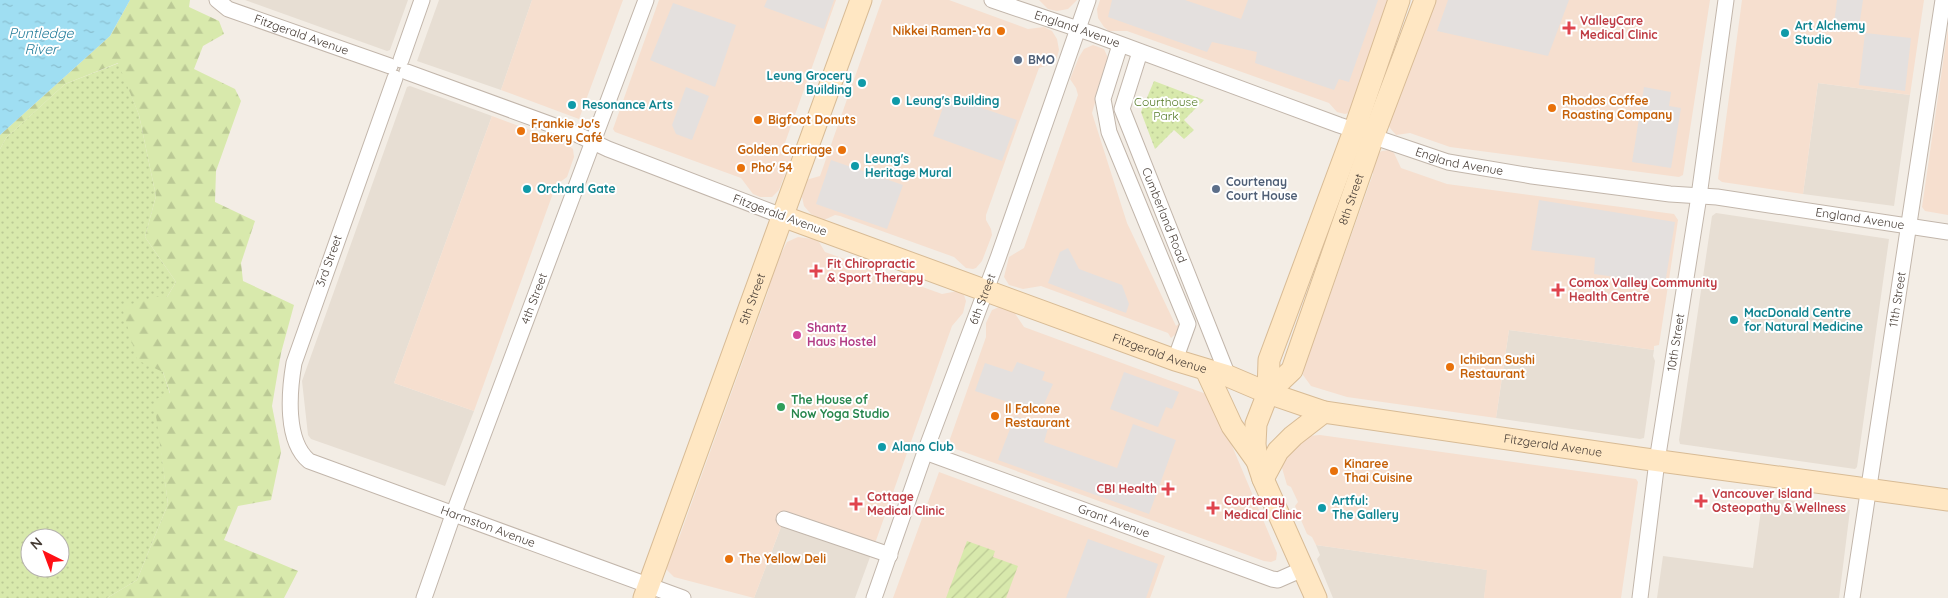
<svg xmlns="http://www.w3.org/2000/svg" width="1948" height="598" font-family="Quicksand,sans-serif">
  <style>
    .residential { fill: #e7ded3 }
    .commercial { fill: #f6dfcf }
    .grass { fill: url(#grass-dots); fill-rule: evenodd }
    .forest { fill: url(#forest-firs) }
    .garden { fill: url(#garden-furrows) }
    .parking { fill: #e4e0de }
    .water { fill: url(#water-ripples) }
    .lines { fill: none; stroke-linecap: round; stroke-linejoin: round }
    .street-casing { stroke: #c2b6ab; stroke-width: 17 }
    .secondary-casing { stroke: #d8bb95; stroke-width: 23 }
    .street { stroke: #fff; stroke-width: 15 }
    .secondary { stroke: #ffe7c3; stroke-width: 21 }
    .health-dot { fill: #e0444e; stroke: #fff; stroke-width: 2 }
    .food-dot { fill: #e8710a; stroke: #fff; stroke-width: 2 }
    .culture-dot { fill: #0f9aa8; stroke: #fff; stroke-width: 2 }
    .service-dot { fill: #5c6f8a; stroke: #fff; stroke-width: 2 }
    .hotel-dot { fill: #d1479c; stroke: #fff; stroke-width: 2 }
    .leisure-dot { fill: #2e9e5b; stroke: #fff; stroke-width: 2 }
    .labels { text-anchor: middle; stroke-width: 4; stroke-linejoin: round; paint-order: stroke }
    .health-label { font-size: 12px; font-weight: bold; fill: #be3a42; stroke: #fff; text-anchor: start }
    .culture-label { font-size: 12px; font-weight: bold; fill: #0d838f; stroke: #fff; text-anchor: start }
    .street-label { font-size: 12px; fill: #463c35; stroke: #fff }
    .food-label { font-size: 12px; font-weight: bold; fill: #c56008; stroke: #fff; text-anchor: start }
    .service-label { font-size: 12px; font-weight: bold; fill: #4e5e75; stroke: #fff; text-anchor: start }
    .park-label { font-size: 12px; fill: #547926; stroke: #fff }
    .hotel-label { font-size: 12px; font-weight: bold; fill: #b23c85; stroke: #fff; text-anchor: start }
    .leisure-label { font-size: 12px; font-weight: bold; fill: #27864d; stroke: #fff; text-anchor: start }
    .water-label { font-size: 14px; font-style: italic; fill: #267f9c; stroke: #fff }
  </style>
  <defs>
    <pattern id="grass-dots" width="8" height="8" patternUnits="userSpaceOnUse" patternTransform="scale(1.25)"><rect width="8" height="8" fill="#d8e9ac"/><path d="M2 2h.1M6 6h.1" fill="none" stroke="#bbc995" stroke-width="1.8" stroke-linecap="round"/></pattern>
    <pattern id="forest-firs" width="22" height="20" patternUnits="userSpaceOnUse" patternTransform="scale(1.25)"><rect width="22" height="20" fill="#d8e9ac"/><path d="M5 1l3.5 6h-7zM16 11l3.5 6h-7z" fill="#bbc995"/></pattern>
    <pattern id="garden-furrows" width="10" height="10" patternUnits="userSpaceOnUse" patternTransform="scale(1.25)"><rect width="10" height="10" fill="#d8e9ac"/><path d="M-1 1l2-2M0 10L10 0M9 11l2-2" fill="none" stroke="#bbc995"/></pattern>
    <pattern id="water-ripples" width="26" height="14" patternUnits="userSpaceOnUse" patternTransform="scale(1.25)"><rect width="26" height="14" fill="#9fdef2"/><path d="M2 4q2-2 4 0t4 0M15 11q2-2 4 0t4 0" fill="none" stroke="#8abfd0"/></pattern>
  </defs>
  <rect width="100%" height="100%" fill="#f3ede5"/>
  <path class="residential" d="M 245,0 L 408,0 L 390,50 L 387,51 Z
    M 439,0 L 532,0 L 501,90 L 417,61 Z
    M 1818,83 L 1910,95 L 1894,206 L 1803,194 Z
    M 410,86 L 492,116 L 394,383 L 474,411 L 445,486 L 311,439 L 308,435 L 302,381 L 407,87 Z
    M 1716,213 L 1889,239 L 1857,467 L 1855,469 L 1680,444 L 1679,440 L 1712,216 Z
    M 1509,330 L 1654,350 L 1653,356 L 1655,361 L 1644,438 L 1640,439 L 1496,418 Z
    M 1763,496 L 1850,510 L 1839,598 L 1657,598 L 1663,556 L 1753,568 Z
    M 784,519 L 873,549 L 855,598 L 754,598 Z
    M 1316,545 L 1488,570 L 1484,598 L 1333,598 L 1317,559 L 1320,555 Z"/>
  <path class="commercial" d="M 532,0 L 623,0 L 579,119 L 501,90 Z
    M 659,0 L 836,0 L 781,154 L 789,154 L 791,158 L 779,190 L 772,197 L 760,197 L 753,194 L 741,178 L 615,132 L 613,129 Z
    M 882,0 L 949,0 L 1028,29 L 1044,27 L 1052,31 L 1057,39 L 1059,50 L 1056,61 L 1052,64 L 1039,68 L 1018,125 L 986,215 L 986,220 L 991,229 L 992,235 L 982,261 L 976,268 L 973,269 L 966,268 L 954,257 L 840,216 L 835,215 L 824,220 L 811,214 L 804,206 L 802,197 L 806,180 L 820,176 Z
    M 1039,0 L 1077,0 L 1068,9 L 1057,11 L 1048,9 Z
    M 1100,0 L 1389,0 L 1349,113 L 1345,114 L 1337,112 L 1329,103 L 1127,31 L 1109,31 L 1104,27 L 1098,18 L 1097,9 Z
    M 1435,0 L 1710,0 L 1683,175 L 1679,177 L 1450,147 L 1410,133 L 1396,135 L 1390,128 L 1387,122 L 1389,112 L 1396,106 Z
    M 1742,0 L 1924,0 L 1910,95 L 1818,83 L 1803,194 L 1722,182 L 1718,179 Z
    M 1948,28 L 1948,215 L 1925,211 L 1922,207 Z
    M 1093,45 L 1104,49 L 1108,58 L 1092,113 L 1127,223 L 1176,326 L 1181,322 L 1177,333 L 1171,338 L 1168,333 L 1041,286 L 1023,289 L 1009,285 L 1004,277 L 1009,257 L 1024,248 L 1078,95 L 1076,88 L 1070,79 L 1079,57 L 1084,49 Z
    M 492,116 L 565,143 L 573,149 L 574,157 L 567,177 L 556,185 L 474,411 L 394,383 Z
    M 1389,150 L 1394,153 L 1401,168 L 1447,184 L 1674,214 L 1678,220 L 1659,345 L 1654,346 L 1654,350 L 1509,330 L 1496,418 L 1347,397 L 1311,386 L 1303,375 L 1304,368 L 1373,174 L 1372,162 L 1376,154 L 1382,151 Z
    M 798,237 L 813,239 L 819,242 L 825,252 L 942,294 L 958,291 L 964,295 L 966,301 L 963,313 L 952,326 L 873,549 L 784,519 L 754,598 L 674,577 L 667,570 L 667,564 L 671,547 L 679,538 L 769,289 L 768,277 L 775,257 L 779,258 L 787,242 Z
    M 999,307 L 1014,312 L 1024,327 L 1209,395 L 1212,398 L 1277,553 L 1276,560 L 1271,562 L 1264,561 L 953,448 L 950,446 L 950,439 L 986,337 L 986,323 L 992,310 Z
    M 1320,435 L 1636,479 L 1638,482 L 1621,598 L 1484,598 L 1487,570 L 1316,545 L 1312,537 L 1307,534 L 1295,506 L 1298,502 L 1291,487 L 1287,485 L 1282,468 L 1285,456 L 1308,436 Z
    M 939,472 L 1165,556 L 1150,598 L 893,598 Z"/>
  <path class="grass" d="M 119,63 L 139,115 L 156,196 L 145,237 L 176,282 L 167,297 L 155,297 L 163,372 L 170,394 L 155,400 L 168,504 L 137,580 L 107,598 L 0,598 L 0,149 L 6,138 L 65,84 ZM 30,538 L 60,538 L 60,568 L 30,568 Z
    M 1154,81 L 1204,100 L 1184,120 L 1194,130 L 1184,139 L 1174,130 L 1155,149 L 1141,112 Z"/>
  <path class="forest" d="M 130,0 L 190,0 L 189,7 L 219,21 L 224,34 L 203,46 L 194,69 L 235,89 L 241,101 L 216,171 L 215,202 L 255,221 L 241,263 L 243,281 L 294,305 L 281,353 L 272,406 L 281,452 L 271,500 L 238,506 L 224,540 L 298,571 L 284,598 L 107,598 L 137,580 L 168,504 L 154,400 L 170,393 L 163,372 L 137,360 L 122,307 L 155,297 L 167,297 L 176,282 L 145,237 L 156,196 L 139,115 L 118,63 L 65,84 L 6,138 L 0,149 L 0,135 L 110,36 Z"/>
  <path class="garden" d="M 967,541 L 995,551 L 993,557 L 1018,566 L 1006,598 L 946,598 Z"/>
  <path class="parking" d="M 767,0 L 834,0 L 824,29 L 764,7 Z
    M 1112,0 L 1185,0 L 1241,19 L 1248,0 L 1378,0 L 1349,82 L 1339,79 L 1334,90 L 1255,63 L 1257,52 L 1212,42 L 1207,52 L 1108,17 Z
    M 1448,0 L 1569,0 L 1548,56 L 1437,31 Z
    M 1837,0 L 1863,0 L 1859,27 L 1834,23 Z
    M 673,3 L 736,25 L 715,87 L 650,60 Z
    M 1865,33 L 1911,38 L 1905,91 L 1859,85 Z
    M 686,87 L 709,96 L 692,140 L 676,134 L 672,125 Z
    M 1644,87 L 1671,92 L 1669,106 L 1681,108 L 1671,168 L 1632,162 Z
    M 947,96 L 1017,120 L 1002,161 L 933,136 Z
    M 831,160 L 903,185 L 887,229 L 816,204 Z
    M 1539,200 L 1675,222 L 1665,284 L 1594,274 L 1595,258 L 1531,250 Z
    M 1068,248 L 1079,269 L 1122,285 L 1129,304 L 1126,313 L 1048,283 L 1060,252 Z
    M 1017,362 L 1045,372 L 1042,380 L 1053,384 L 1040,413 L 975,391 L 985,363 L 1012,372 Z
    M 1124,372 L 1179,392 L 1172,409 L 1166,407 L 1158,427 L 1110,409 Z
    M 1015,416 L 1048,428 L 1044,442 L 1117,468 L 1133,424 L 1176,440 L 1149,514 L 998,460 Z
    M 1088,539 L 1158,564 L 1146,598 L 1066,598 Z"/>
  <path class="water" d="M 0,0 L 130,0 L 110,36 L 0,135 Z"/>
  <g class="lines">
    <g class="street-casing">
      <g id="street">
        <path id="s1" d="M 217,0 L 228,9 L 390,66"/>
        <path id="s2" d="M 992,0 L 1093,34 L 1339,125 L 1448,162 L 1532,176 L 1670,194 L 1717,197 L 1948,232"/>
        <path d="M 1120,45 L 1103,99 L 1109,132 L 1188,324 L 1175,360"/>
        <path id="s3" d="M 1140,52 L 1122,109 L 1228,376"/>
        <path d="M 401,60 L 422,0"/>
        <path d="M 407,72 L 574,133 L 608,149 L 782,216"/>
        <path id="s4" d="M 395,78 L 294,363 C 289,392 285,441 309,461 L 683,598"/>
        <path id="s5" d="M 925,452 L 1272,579 L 1278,580 L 1303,569"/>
        <path d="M 784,519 L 890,555"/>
        <path id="s6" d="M 424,598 L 453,515 L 646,0"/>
        <path id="s7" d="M 874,598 L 925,452 L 998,258 L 1088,0"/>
        <path id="s8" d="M 1640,598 L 1657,461 L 1699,196 L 1726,0"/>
        <path id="s9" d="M 1852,598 L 1943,0"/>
      </g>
    </g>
    <g class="secondary-casing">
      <g id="secondary">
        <path id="s10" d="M 782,216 L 1175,360 L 1228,376 L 1268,393 L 1324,412 L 1638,458 L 1948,500"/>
        <path d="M 1206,370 L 1232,426 L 1257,461 L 1263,479 L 1316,598"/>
        <path id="s11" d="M 1268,393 L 1292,370 L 1373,137 L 1425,0"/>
        <path d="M 1257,461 L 1255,444 L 1256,424 L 1268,393 L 1269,360 L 1354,131 L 1399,0"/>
        <path d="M 1263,479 L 1278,451 L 1293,436 L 1324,412"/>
        <path id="s12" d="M 644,598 L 861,0"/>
      </g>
    </g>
    <use href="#street" class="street"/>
    <use href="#secondary" class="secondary"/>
  </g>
  <g class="health-dot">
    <path d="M1566.5 20.5h5v5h5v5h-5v5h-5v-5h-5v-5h5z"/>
    <path d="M813.5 263.5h5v5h5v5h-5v5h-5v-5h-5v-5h5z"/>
    <path d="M1555.5 282.5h5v5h5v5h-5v5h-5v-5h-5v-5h5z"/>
    <path d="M1165.5 481.5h5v5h5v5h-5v5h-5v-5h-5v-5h5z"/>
    <path d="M1698.5 493.5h5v5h5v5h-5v5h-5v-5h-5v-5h5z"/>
    <path d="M853.5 496.5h5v5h5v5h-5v5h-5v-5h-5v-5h5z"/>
    <path d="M1210.5 500.5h5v5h5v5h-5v5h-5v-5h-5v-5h5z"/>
  </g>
  <g class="food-dot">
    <circle cx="1001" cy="31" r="5"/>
    <circle cx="1552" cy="108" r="5"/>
    <circle cx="758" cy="120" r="5"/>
    <circle cx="521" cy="131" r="5"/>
    <circle cx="842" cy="150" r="5"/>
    <circle cx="741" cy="168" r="5"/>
    <circle cx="1450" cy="367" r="5"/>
    <circle cx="995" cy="416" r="5"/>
    <circle cx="1334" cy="471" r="5"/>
    <circle cx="729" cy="559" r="5"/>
  </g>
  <g class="culture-dot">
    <circle cx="1785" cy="33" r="5"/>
    <circle cx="862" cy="83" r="5"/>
    <circle cx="896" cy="101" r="5"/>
    <circle cx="572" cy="105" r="5"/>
    <circle cx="855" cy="166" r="5"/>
    <circle cx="527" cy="189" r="5"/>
    <circle cx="1734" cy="320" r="5"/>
    <circle cx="882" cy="447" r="5"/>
    <circle cx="1322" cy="508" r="5"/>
  </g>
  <g class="service-dot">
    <circle cx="1018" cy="60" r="5"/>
    <circle cx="1216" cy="189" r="5"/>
  </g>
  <circle class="hotel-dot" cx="797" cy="335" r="5"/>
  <circle class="leisure-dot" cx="781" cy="407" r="5"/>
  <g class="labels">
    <g class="health-label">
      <text x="1580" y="25">ValleyCare<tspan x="1580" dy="14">Medical Clinic</tspan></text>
      <text x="827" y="268">Fit Chiropractic<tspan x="827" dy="14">&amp; Sport Therapy</tspan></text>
      <text x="1569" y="287">Comox Valley Community<tspan x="1569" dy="14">Health Centre</tspan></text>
      <text x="1157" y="493" text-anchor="end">CBI Health</text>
      <text x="1712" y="498">Vancouver Island<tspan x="1712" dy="14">Osteopathy &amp; Wellness</tspan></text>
      <text x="867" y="501">Cottage<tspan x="867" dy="14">Medical Clinic</tspan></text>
      <text x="1224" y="505">Courtenay<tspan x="1224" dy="14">Medical Clinic</tspan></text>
    </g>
    <g class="culture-label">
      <text x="1795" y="30">Art Alchemy<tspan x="1795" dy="14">Studio</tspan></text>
      <text x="852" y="80" text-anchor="end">Leung Grocery<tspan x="852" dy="14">Building</tspan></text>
      <text x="906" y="105">Leung's Building</text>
      <text x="582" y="109">Resonance Arts</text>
      <text x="865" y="163">Leung's<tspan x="865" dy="14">Heritage Mural</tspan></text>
      <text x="537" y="193">Orchard Gate</text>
      <text x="1744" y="317">MacDonald Centre<tspan x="1744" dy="14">for Natural Medicine</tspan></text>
      <text x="892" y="451">Alano Club</text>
      <text x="1332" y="505">Artful:<tspan x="1332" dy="14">The Gallery</tspan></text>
    </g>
    <g class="street-label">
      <text dy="4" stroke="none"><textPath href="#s2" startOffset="90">England Avenue</textPath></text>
      <text dy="4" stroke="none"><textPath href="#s1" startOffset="92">Fitzgerald Avenue</textPath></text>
      <text dy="4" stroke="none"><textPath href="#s2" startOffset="495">England Avenue</textPath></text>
      <text dy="4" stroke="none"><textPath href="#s11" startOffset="214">8th Street</textPath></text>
      <text transform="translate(780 215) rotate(20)" y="4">Fitzgerald Avenue</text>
      <text dy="4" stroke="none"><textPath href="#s3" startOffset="174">Cumberland Road</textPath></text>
      <text dy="4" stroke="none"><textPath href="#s2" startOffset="900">England Avenue</textPath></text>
      <text transform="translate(329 261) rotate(-70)" y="4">3rd Street</text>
      <text dy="4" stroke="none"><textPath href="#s6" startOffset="319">4th Street</textPath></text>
      <text dy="4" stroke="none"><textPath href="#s12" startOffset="318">5th Street</textPath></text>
      <text dy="4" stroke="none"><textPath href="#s9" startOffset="302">11th Street</textPath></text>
      <text dy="4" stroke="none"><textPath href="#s7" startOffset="318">6th Street</textPath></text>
      <text dy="4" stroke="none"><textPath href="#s8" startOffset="258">10th Street</textPath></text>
      <text dy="4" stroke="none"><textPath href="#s10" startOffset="402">Fitzgerald Avenue</textPath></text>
      <text dy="4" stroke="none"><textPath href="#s10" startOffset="808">Fitzgerald Avenue</textPath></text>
      <text dy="4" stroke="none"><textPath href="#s5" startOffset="201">Grant Avenue</textPath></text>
      <text dy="4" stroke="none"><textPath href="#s4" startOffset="596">Harmston Avenue</textPath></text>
    </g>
    <g class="food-label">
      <text x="991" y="35" text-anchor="end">Nikkei Ramen-Ya</text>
      <text x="1562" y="105">Rhodos Coffee<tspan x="1562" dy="14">Roasting Company</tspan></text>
      <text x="768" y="124">Bigfoot Donuts</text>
      <text x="531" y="128">Frankie Jo's<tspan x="531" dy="14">Bakery Café</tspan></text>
      <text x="832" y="154" text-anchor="end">Golden Carriage</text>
      <text x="751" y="172">Pho' 54</text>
      <text x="1460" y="364">Ichiban Sushi<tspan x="1460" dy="14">Restaurant</tspan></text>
      <text x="1005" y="413">Il Falcone<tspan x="1005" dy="14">Restaurant</tspan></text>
      <text x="1344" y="468">Kinaree<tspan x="1344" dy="14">Thai Cuisine</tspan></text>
      <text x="739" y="563">The Yellow Deli</text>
    </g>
    <g class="service-label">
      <text x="1028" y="64">BMO</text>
      <text x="1226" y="186">Courtenay<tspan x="1226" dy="14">Court House</tspan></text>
    </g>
    <g class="park-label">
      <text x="1166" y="106">Courthouse<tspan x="1166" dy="14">Park</tspan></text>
    </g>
    <g class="hotel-label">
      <text x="807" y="332">Shantz<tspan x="807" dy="14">Haus Hostel</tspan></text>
    </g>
    <g class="leisure-label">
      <text x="791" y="404">The House of<tspan x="791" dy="14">Now Yoga Studio</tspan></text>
    </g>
    <g class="water-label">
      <text x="41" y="38">Puntledge<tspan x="41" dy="16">River</tspan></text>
    </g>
  </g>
  <g transform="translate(45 553) rotate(318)"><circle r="24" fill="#ffffff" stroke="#b5b1ae"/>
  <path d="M0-4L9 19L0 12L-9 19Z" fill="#ff1015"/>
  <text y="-8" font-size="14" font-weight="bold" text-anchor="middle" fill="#463c35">N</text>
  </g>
</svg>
